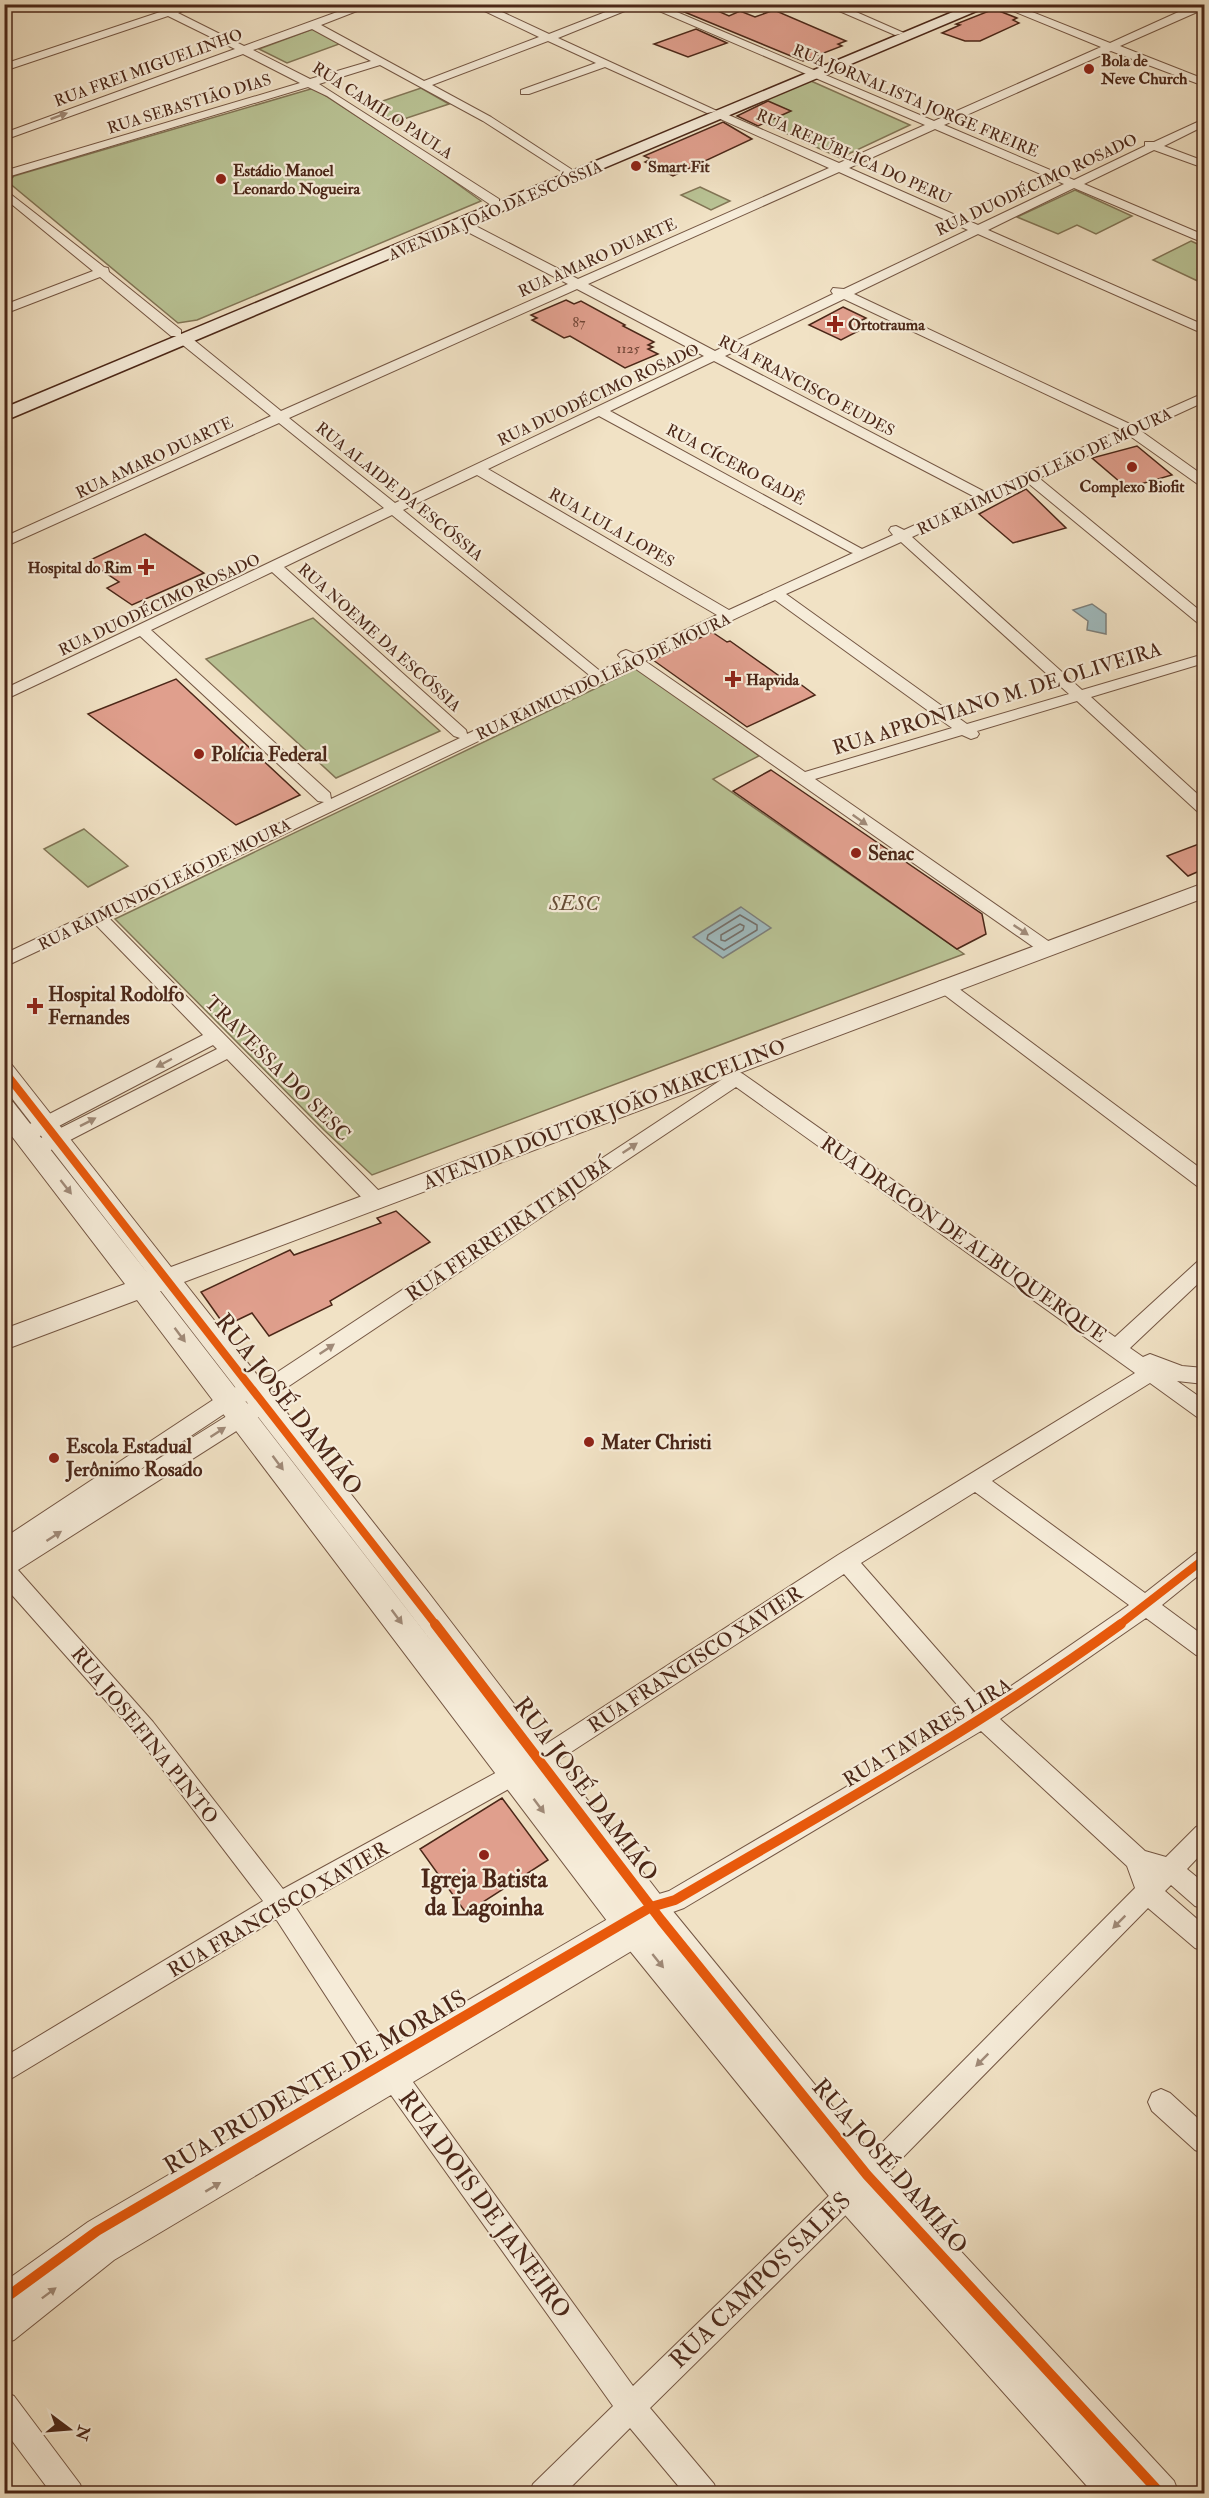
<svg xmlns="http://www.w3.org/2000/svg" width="1209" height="2498" font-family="'IM FELL Double Pica',serif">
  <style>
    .green { fill: #b9c395; stroke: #827556; stroke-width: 1.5 }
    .water { fill: #9fbbbf; stroke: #7d807c; stroke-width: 1.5 }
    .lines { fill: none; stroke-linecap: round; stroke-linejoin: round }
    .shore { stroke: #75716c; stroke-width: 1.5 }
    .building { fill: #e09f8d; stroke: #4b2718; stroke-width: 1.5 }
    .minor-casing { stroke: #745643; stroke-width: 2 }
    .tertiary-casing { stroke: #745643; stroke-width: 2 }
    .secondary-casing { stroke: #4b2718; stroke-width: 3 }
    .minor { fill: #f6ecd9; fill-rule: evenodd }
    .tertiary { fill: #f6ecd9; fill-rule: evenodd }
    .secondary { fill: #f6ecd9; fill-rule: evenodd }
    .cycleway-far1-casing { stroke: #f6ecd9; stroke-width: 11 }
    .cycleway-casing { stroke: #f6ecd9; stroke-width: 14 }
    .cycleway-far1 { stroke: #e8590c; stroke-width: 8 }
    .cycleway { stroke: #e8590c; stroke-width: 10 }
    .oneway { fill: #a08a78 }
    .poi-dot { fill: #8f2418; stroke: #f6ecd9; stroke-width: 2 }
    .labels { text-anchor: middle; stroke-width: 4.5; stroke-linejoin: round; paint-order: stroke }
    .far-number-label { font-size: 14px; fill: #704535 }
    .far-poi-label { font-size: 16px; font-weight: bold; fill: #4b2718; stroke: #f6ecd9; text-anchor: start }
    .far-street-label { font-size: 16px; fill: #4b2718; stroke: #f6ecd9 }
    .street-label { font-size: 20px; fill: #4b2718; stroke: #f6ecd9 }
    .poi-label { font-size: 20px; font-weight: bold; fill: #4b2718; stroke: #f6ecd9; text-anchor: start }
    .park-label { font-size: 20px; font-style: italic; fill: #664e37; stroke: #f6ecd9 }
    .near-street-label { font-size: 24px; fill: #4b2718; stroke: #f6ecd9 }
    .near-poi-label { font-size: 24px; font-weight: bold; fill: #4b2718; stroke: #f6ecd9 }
  </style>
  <rect width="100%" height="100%" fill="#f1e2c5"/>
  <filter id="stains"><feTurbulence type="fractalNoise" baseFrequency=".00333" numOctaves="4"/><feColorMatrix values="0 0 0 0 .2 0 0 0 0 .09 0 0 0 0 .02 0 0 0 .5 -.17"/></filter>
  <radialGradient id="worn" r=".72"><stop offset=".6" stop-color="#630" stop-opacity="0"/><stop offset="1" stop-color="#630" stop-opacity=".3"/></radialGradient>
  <path class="green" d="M 313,29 L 342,43 L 287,63 L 259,49 Z
    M 811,81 L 910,125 L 840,158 L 763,123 L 790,111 L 763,100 Z
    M 314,88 L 427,162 L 481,201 L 197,320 L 178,323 L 8,182 L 14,176 Z
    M 421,88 L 449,104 L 395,122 L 368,106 Z
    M 700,187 L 730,201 L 711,210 L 681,195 Z
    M 1075,190 L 1132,216 L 1096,234 L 1077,225 L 1058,234 L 1017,217 Z
    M 1191,241 L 1204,247 L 1204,284 L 1153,260 Z
    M 313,618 L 440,731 L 336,778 L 206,659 Z
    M 638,668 L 759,756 L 713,779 L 964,954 L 372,1175 L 324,1130 L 115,919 Z
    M 84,829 L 128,866 L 88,887 L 44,849 Z"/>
  <path class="water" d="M 1092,604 L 1106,614 L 1106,634 L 1087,630 L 1088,621 L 1073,610 Z
    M 741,907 L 771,928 L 723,958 L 693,937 Z"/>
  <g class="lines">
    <path class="shore" d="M 740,915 L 757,925 L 757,930 L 724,950 L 707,939 L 708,935 Z
      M 740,924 L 744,926 L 743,930 L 725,941 L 721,940 L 721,935 Z"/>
  </g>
  <path class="building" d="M 665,4 L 702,4 L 729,16 L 740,11 L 755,17 L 774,10 L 846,41 L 838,44 L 842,46 L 803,61 Z
    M 994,9 L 1017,18 L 1013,20 L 1019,23 L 980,41 L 965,41 L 942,33 L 960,25 L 956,24 Z
    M 696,29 L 727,43 L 688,57 L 654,44 Z
    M 768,101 L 791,111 L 758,126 L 737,116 Z
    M 723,122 L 752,139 L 673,176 L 645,162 L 651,159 L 644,156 Z
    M 566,300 L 574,304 L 581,301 L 625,325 L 623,326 L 654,342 L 648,345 L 653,347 L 648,349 L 658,354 L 625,368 L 570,336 L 564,338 L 532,320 L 537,318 L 531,315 Z
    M 843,307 L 866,318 L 857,323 L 866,327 L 841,340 L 809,325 Z
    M 1137,446 L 1172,475 L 1127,488 L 1092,458 Z
    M 1026,489 L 1066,528 L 1013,543 L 979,514 Z
    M 145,534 L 204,573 L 132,605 L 107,588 L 119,582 L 88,561 Z
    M 712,632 L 727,642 L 730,641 L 785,680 L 796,681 L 815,695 L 747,727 L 653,660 Z
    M 176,679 L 300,795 L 236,825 L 88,714 Z
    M 771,770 L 982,914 L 986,934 L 957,949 L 733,791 Z
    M 1204,842 L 1204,869 L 1188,876 L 1167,856 Z
    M 396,1211 L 430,1242 L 330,1301 L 332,1305 L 269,1336 L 252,1313 L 225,1326 L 201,1292 L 290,1250 L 294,1255 L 381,1223 L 377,1218 Z
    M 502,1798 L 548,1860 L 466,1913 L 420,1849 Z"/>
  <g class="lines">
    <g class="minor-casing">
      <path id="minor" d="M 148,4 L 162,4 L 170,8 L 181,4 L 198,4 L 178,13 L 244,46 L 359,4 L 375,4 L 321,25 L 424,81 L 539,37 L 470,4 L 485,4 L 549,34 L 626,4 L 642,4 L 558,38 L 717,111 L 707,113 L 605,67 L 529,94 L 521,94 L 521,90 L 596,63 L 548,41 L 432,85 L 491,117 L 571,169 L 571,173 L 567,175 L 483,121 L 380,65 L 319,84 L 499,199 L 499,205 L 491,205 L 327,96 L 308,87 L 4,178 L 4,171 L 300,83 L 243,54 L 4,140 L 4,133 L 235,49 L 168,16 L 4,71 L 4,64 L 160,12 ZM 312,29 L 371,61 L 310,79 L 253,50 Z
        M 643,4 L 658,4 L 934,121 L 1101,47 L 996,4 L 1012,4 L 1110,43 L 1196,4 L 1204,4 L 1204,9 L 1120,46 L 1204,79 L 1204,86 L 1111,51 L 944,125 L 1074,180 L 1145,146 L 1145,142 L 1154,142 L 1204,119 L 1204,126 L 1164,146 L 1204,161 L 1204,168 L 1154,150 L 1084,184 L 1204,235 L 1204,243 L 1074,188 L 988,230 L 1204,325 L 1204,334 L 978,234 L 854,294 L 1132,425 L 1204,393 L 1204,402 L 1141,431 L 1204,476 L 1204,486 L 1199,485 L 1130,436 L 1039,478 L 1204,614 L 1204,625 L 1199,624 L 1028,483 L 912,537 L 1082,690 L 1204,654 L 1204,663 L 1091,697 L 1204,800 L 1204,813 L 1198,812 L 1077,701 L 977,731 L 979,734 L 977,737 L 971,739 L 962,735 L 815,779 L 1054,945 L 1057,949 L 1048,955 L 1042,953 L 633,667 L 109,918 L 383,1195 L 386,1200 L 383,1205 L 369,1205 L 227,1059 L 43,1154 L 29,1154 L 27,1149 L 29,1144 L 217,1049 L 213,1045 L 38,1137 L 24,1137 L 22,1132 L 24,1127 L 203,1035 L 95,924 L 4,967 L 4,954 L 324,802 L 318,801 L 140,636 L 4,700 L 4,689 L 384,508 L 279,423 L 4,547 L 4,537 L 271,416 L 179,342 L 179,336 L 189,336 L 281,411 L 568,284 L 458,227 L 458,221 L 466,221 L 578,279 L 829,168 L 716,117 L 716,113 L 724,113 L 839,163 L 925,125 ZM 935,129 L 1064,184 L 978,225 L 849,168 ZM 839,172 L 968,230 L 844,289 L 833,288 L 831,291 L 833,294 L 715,351 L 588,284 ZM 577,289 L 704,356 L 395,503 L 289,418 ZM 844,299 L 1120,429 L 1121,430 L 985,492 L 725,356 ZM 714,361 L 973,496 L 976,497 L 904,530 L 896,526 L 891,527 L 889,530 L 893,535 L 862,549 L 610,411 ZM 599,416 L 850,552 L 853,553 L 729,610 L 488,469 ZM 477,475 L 717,615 L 635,654 L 626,650 L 621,652 L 618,655 L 623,660 L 600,671 L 403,510 ZM 392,515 L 588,674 L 591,675 L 467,734 L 466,730 L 284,567 ZM 901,542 L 1069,694 L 967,724 L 786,594 ZM 272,572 L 454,736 L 460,738 L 331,799 L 330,793 L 151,630 ZM 775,600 L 952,728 L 805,772 L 645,661 Z
        M 823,4 L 838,4 L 904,33 L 895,35 Z
        M 4,189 L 104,267 L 108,268 L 109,272 L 181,330 L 181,336 L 171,336 L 100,277 L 4,314 L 4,305 L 93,271 L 4,198 Z
        M 944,980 L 950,982 L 1204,1171 L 1204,1188 L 1197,1186 L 938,990 L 935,986 L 938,982 Z
        M 728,1066 L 743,1074 L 1115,1337 L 1197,1262 L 1204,1260 L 1204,1278 L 1130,1348 L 1143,1357 L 1150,1354 L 1182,1366 L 1204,1368 L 1204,1384 L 1177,1381 L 1204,1400 L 1204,1419 L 1197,1417 L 1150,1383 L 992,1481 L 1145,1593 L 1196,1553 L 1204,1550 L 1204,1571 L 1162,1605 L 1204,1636 L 1204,1657 L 1196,1655 L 1146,1618 L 1000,1719 L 1145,1851 L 1166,1857 L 1196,1827 L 1204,1824 L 1204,1851 L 1187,1869 L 1204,1883 L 1204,1909 L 1195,1906 L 1171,1885 L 1165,1891 L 1204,1925 L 1204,1951 L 1195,1948 L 1148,1908 L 858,2203 L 650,2408 L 714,2484 L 718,2494 L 685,2494 L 630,2428 L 564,2494 L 529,2494 L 533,2484 L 613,2406 L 391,2095 L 114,2260 L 14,2340 L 4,2343 L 4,2282 L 88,2222 L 367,2059 L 276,1919 L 4,2083 L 4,2057 L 263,1901 L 137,1736 L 4,1586 L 4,1538 L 222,1394 L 244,1383 L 273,1375 L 724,1078 L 719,1072 L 722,1068 ZM 736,1087 L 1135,1373 L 838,1555 L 532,1753 L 283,1889 L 153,1722 L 18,1570 L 260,1416 L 263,1410 L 260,1404 L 253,1402 L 246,1404 L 123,1481 L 236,1406 L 256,1396 L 286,1388 ZM 975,1492 L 1129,1605 L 985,1704 L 861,1563 ZM 844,1574 L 967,1716 L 669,1891 L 642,1899 L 388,2047 L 296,1908 L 548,1767 ZM 981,1731 L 1127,1866 L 1135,1888 L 840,2185 L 633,2386 L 413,2082 L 655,1937 L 658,1929 L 651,1920 L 684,1908 Z
        M 1161,2089 L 1170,2093 L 1204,2124 L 1204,2154 L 1195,2150 L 1152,2111 L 1148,2102 L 1152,2093 Z
        M 4,2392 L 14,2396 L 80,2484 L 84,2494 L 52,2494 L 4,2430 Z"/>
    </g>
    <g class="tertiary-casing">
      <path id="tertiary" d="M 1204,883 L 1204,898 L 184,1282 L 428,1592 L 672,1910 L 879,2163 L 1174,2481 L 1179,2494 L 1094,2494 L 837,2206 L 626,1946 L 137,1300 L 4,1350 L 4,1329 L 125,1284 L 4,1126 L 4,1100 L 13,1102 L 149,1275 L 4,1088 L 4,1063 L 12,1065 L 171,1267 ZM 160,1291 L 161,1291 L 436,1647 Z"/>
    </g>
    <g class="secondary-casing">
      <path id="secondary" d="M 972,4 L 993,4 L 4,421 L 4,408 Z"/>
    </g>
    <use href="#minor" class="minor"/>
    <use href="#tertiary" class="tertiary"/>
    <use href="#secondary" class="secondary"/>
    <g class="cycleway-far1-casing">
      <path id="cycleway-far1" d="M 4,1071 L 436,1625
        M 1119,1625 L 1204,1559"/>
    </g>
    <g class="cycleway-casing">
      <path id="cycleway" d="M 435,1624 L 661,1920 L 867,2175 L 1161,2494
        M 4,2299 L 97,2231 L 651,1907 L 675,1900 C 826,1812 979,1727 1121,1624"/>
    </g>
    <use href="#cycleway-far1" class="cycleway-far1"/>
    <use href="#cycleway" class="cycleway"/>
  </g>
  <defs><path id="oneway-solid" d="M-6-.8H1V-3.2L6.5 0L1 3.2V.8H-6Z" transform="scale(1.5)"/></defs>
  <g class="oneway">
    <use href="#oneway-solid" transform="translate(59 116) rotate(-20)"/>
    <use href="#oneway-solid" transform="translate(860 820) rotate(35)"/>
    <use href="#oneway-solid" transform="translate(1021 930) rotate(34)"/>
    <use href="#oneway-solid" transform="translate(164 1063) rotate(152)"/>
    <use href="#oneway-solid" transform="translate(88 1122) rotate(-27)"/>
    <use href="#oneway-solid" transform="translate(630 1148) rotate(-34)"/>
    <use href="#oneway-solid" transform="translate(66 1187) rotate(52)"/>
    <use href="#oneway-solid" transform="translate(180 1335) rotate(53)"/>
    <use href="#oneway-solid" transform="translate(327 1349) rotate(-34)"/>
    <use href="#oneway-solid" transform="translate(218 1432) rotate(-33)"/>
    <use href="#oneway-solid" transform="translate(278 1463) rotate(53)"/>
    <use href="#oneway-solid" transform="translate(54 1536) rotate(-33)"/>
    <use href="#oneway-solid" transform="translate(397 1617) rotate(53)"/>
    <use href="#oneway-solid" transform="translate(539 1806) rotate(53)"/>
    <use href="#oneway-solid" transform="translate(1119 1922) rotate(135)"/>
    <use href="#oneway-solid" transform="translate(658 1961) rotate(51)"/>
    <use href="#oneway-solid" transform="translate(982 2060) rotate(135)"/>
    <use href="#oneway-solid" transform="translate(213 2187) rotate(-31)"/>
    <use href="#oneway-solid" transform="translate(49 2293) rotate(-37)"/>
  </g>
  <g class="poi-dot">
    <circle cx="1089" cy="69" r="6"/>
    <circle cx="636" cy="166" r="6"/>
    <circle cx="221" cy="179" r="6"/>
    <path d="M832 315h6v6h6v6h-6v6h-6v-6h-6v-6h6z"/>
    <circle cx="1132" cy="467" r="6"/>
    <path d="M143 558h6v6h6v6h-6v6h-6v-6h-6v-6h6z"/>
    <path d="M730 670h6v6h6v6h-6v6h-6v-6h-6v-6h6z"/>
    <circle cx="199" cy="754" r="6"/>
    <circle cx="856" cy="853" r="6"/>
    <path d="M32 997h6v6h6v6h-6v6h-6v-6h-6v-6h6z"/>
    <circle cx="589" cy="1442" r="6"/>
    <circle cx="54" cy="1458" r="6"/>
    <circle cx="484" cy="1855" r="6"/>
  </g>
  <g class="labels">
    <g class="far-number-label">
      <text x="579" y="327">87</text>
      <text x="628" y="353">1125</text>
    </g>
    <g class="far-poi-label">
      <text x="1101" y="66">Bola de<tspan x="1101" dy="18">Neve Church</tspan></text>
      <text x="648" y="172">Smart Fit</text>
      <text x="233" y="176">Estádio Manoel<tspan x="233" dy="18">Leonardo Nogueira</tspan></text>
      <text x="848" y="330">Ortotrauma</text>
      <text x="1132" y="492" text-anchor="middle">Complexo Biofit</text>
      <text x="132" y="573" text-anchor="end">Hospital do Rim</text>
      <text x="746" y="685">Hapvida</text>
    </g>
    <g class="far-street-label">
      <text transform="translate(148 67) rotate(-20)" y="6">RUA FREI MIGUELINHO</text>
      <text transform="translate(916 100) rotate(23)" y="6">RUA JORNALISTA JORGE FREIRE</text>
      <text transform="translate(189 103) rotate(-17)" y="6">RUA SEBASTIÃO DIAS</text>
      <text transform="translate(383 110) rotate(33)" y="6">RUA CAMILO PAULA</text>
      <text transform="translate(854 156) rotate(24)" y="6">RUA REPÚBLICA DO PERU</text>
      <text transform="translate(1036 184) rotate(-25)" y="6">RUA DUODÉCIMO ROSADO</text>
      <text transform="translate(495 210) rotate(-23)" y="6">AVENIDA JOÃO DA ESCÓSSIA</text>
      <text transform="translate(597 257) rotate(-24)" y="6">RUA AMARO DUARTE</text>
      <text transform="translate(807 385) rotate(28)" y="6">RUA FRANCISCO EUDES</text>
      <text transform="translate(598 394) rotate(-25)" y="6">RUA DUODÉCIMO ROSADO</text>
      <text transform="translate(154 457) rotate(-25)" y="6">RUA AMARO DUARTE</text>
      <text transform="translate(736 464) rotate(28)" y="6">RUA CÍCERO GADÊ</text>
      <text transform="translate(1044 471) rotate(-25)" y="6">RUA RAIMUNDO LEÃO DE MOURA</text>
      <text transform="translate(400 491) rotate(39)" y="6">RUA ALAIDE DA ESCÓSSIA</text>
      <text transform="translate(612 527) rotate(30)" y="6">RUA LULA LOPES</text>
      <text transform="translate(159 604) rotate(-25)" y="6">RUA DUODÉCIMO ROSADO</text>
      <text transform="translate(380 637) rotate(42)" y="6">RUA NOEME DA ESCÓSSIA</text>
      <text transform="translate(603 676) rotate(-25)" y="6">RUA RAIMUNDO LEÃO DE MOURA</text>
      <text transform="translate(164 884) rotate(-26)" y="6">RUA RAIMUNDO LEÃO DE MOURA</text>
    </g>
    <g class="street-label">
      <text transform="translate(997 698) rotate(-17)" y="7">RUA APRONIANO M. DE OLIVEIRA</text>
      <text transform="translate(278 1068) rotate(45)" y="7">TRAVESSA DO SESC</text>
      <text transform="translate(604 1114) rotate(-21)" y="7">AVENIDA DOUTOR JOÃO MARCELINO</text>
      <text transform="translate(508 1229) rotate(-34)" y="7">RUA FERREIRA ITAJUBÁ</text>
      <text transform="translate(964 1239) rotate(35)" y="7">RUA DRACON DE ALBUQUERQUE</text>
      <text transform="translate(695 1659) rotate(-33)" y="7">RUA FRANCISCO XAVIER</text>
      <text transform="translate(927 1732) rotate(-31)" y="7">RUA TAVARES LIRA</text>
      <text transform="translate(145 1735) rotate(51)" y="7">RUA JOSEFINA PINTO</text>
      <text transform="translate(278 1909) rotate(-30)" y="7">RUA FRANCISCO XAVIER</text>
    </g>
    <g class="poi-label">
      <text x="211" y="761">Polícia Federal</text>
      <text x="868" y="860">Senac</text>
      <text x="48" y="1001">Hospital Rodolfo<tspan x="48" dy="23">Fernandes</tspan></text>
      <text x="601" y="1449">Mater Christi</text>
      <text x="66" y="1453">Escola Estadual<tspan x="66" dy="23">Jerônimo Rosado</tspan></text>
    </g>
    <g class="park-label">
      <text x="574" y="910">SESC</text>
    </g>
    <g class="near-street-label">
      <text transform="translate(289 1404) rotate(52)" y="8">RUA JOSÉ DAMIÃO</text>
      <text transform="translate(586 1789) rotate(53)" y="8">RUA JOSÉ DAMIÃO</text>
      <text transform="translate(315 2082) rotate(-30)" y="8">RUA PRUDENTE DE MORAIS</text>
      <text transform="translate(890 2166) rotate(49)" y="8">RUA JOSÉ DAMIÃO</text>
      <text transform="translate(485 2204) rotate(54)" y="8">RUA DOIS DE JANEIRO</text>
      <text transform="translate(760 2280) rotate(-44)" y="8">RUA CAMPOS SALES</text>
    </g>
    <g class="near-poi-label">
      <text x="484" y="1887">Igreja Batista<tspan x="484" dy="28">da Lagoinha</tspan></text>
    </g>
  </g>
  <rect width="1209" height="2498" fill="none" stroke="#f1e2c5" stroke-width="24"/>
  <rect x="6" y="6" width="1197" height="2486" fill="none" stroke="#4b2718" stroke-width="3"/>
  <rect x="12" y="12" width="1185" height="2474" fill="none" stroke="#4b2718" stroke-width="1.5"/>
  <g transform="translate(69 2429) rotate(106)" stroke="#f6ecd9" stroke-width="4.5" paint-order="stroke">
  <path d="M0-4.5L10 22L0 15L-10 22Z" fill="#4b2718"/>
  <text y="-9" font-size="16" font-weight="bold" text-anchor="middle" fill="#4b2718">N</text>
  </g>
  <rect width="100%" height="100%" filter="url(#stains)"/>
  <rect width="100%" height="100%" fill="url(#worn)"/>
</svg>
